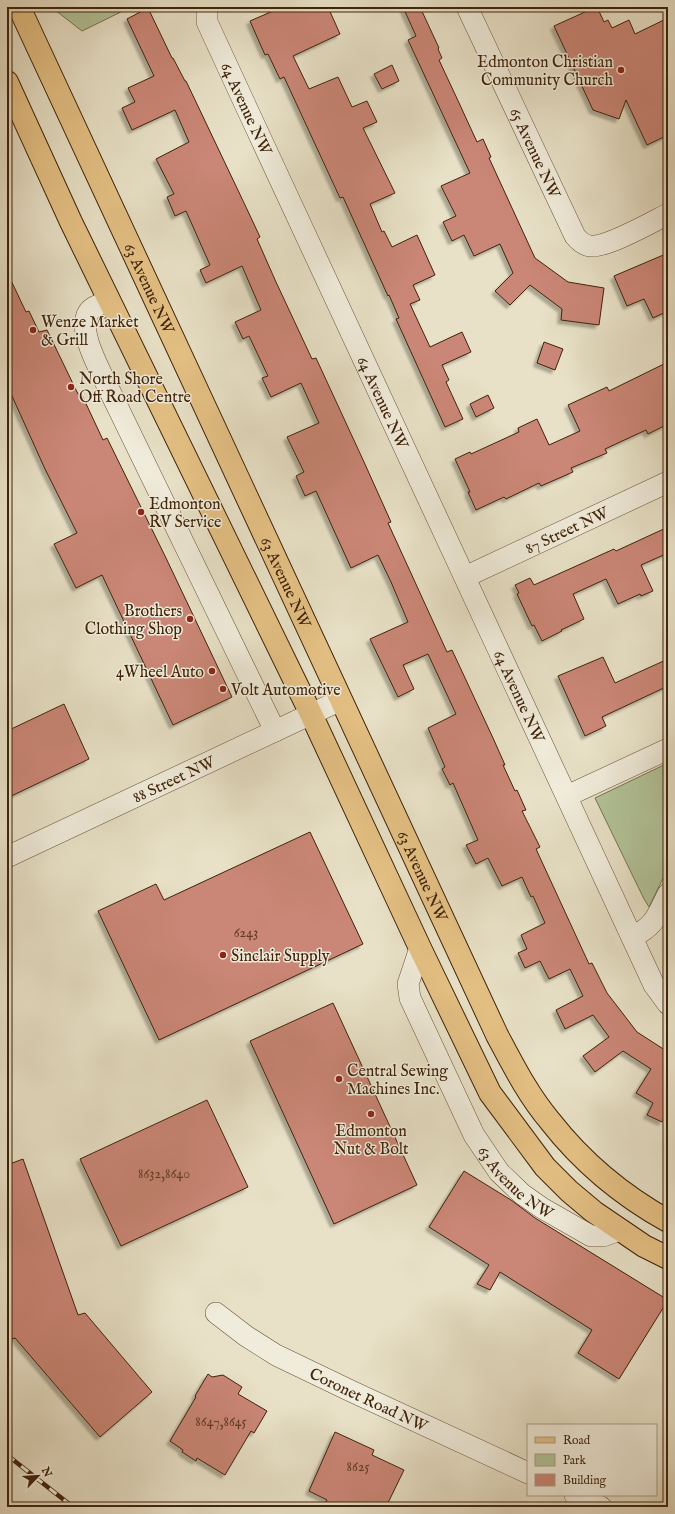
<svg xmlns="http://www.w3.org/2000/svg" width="675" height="1514" font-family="'IM FELL English',serif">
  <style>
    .green { fill: #b2c398; stroke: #787351 }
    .building { fill: #ca8676; stroke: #3f230a; filter: url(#shadow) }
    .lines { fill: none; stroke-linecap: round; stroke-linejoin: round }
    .minor-casing { stroke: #695239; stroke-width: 22 }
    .major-casing { stroke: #3f230a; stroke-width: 24 }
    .minor { stroke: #f0ecdb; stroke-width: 21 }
    .major { stroke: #e4c084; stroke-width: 22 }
    .rail-casing { stroke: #3f230a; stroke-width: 4.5 }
    .rail { stroke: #f0ecdb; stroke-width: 3; stroke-dasharray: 9; stroke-linecap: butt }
    .poi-dot { fill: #8f2418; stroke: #f0ecdb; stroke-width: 1.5 }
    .labels { text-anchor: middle; stroke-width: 3; stroke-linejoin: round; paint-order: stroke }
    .number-label { font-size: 14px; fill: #623c25 }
    .poi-label { font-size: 16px; fill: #3f230a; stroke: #f0ecdb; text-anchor: start }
    .street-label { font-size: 16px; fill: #3f230a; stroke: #f0ecdb }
  </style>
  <defs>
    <filter id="shadow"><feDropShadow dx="-3.5" dy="3.5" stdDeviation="1" flood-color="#0004"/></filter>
  </defs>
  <rect width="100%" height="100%" fill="#e8e1c7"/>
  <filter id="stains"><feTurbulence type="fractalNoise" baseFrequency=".005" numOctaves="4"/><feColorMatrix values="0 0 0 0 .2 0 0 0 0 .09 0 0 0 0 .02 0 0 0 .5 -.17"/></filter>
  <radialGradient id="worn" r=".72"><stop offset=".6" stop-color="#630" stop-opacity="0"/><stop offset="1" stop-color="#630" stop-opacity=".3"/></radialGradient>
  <path class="green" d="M 54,7 L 131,7 L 82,31 L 55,10 Z
    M 668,763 L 668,868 L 649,907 L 644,899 L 595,798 Z"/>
  <path class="building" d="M 271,7 L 328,7 L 340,34 L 293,56 L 309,89 L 338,77 L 352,107 L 367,101 L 377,122 L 363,128 L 395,193 L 370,204 L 382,232 L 384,231 L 392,247 L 417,235 L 435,275 L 413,285 L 420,300 L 410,304 L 430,347 L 462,332 L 471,352 L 442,365 L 449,380 L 446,382 L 463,419 L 445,427 L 396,319 L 399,318 L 389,295 L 388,296 L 343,197 L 340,198 L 284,77 L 280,79 L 268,54 L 265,55 L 250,21 L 273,11 Z
    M 403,7 L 420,7 L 439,48 L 438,49 L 442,58 L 439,60 L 460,105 L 477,142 L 483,139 L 491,157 L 489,158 L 535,258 L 568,282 L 604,288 L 599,325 L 561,320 L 562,309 L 530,285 L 510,305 L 495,291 L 513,273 L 500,244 L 474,256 L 464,235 L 452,241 L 443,222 L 456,216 L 441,186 L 470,173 L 408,40 L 416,36 Z
    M 596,7 L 597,7 L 604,22 L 608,20 L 612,28 L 629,20 L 635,34 L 668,18 L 668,135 L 647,145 L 626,100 L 619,119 L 593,110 L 554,26 Z
    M 148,8 L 172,58 L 173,58 L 185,81 L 186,81 L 245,205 L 260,237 L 257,239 L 276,282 L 312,359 L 316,358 L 364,462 L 391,522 L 388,523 L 447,652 L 452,650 L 493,738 L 505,765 L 503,765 L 515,791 L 517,790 L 526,810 L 522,811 L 540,847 L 536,849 L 589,964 L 592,963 L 607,993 L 637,1032 L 668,1052 L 668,1110 L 662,1122 L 647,1115 L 653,1103 L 636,1093 L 651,1069 L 623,1051 L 595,1072 L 583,1056 L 609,1037 L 593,1015 L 565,1029 L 556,1010 L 583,996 L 570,969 L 549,979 L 540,961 L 525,968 L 518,953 L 527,949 L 521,935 L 545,923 L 533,896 L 531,897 L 522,877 L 502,886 L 488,858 L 476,864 L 466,845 L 478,840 L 453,783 L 450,785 L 442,769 L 445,767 L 428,728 L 456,714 L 428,654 L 403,665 L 414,689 L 398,697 L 370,639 L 408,622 L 391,582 L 378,555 L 351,568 L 316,491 L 305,496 L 296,476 L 304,472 L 287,437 L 319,423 L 301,383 L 271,397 L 262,378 L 268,376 L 249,336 L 243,339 L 235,322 L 261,310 L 242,266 L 206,283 L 200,270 L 210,265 L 186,211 L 175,216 L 167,197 L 174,194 L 156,159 L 189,142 L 175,110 L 132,130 L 122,108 L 135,102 L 128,88 L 154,76 L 127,19 Z
    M 392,65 L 399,81 L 382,89 L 374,74 Z
    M 668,253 L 668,311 L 653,318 L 644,299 L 627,306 L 614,276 Z
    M 7,272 L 26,312 L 29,311 L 39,332 L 47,330 L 78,394 L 81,393 L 103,440 L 107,438 L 166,558 L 232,697 L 173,725 L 102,575 L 76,588 L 54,544 L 77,533 L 45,469 L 7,385 Z
    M 544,342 L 563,349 L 555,370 L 537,363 Z
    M 668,362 L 668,424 L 648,434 L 646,430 L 605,449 L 607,453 L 571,468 L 573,472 L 541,486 L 539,483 L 506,499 L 504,497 L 476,510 L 468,492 L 470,492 L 455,459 L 470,452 L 471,454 L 519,432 L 518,428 L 537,419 L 549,445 L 580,431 L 568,405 L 607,387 L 609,391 Z
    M 488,395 L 494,408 L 476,417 L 470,404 Z
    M 668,527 L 668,553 L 641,565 L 653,591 L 641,596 L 640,594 L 618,604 L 606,579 L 573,594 L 584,619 L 561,630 L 562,631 L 542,641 L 534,625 L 532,626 L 517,594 L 519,593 L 515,585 L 530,578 L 534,585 L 614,549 L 616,551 Z
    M 603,657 L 615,683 L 668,659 L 668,686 L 602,717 L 606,726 L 585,736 L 558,676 Z
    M 64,704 L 89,759 L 7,798 L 7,731 Z
    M 310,832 L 363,944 L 159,1040 L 98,911 L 156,884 L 164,900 Z
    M 333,1003 L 417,1185 L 334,1224 L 250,1041 Z
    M 207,1100 L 248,1187 L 121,1246 L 80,1159 Z
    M 23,1159 L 78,1315 L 85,1313 L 152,1392 L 100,1437 L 15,1338 L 12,1339 L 7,1326 L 7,1165 Z
    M 464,1171 L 511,1200 L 535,1218 L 668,1300 L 619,1379 L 578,1353 L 592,1330 L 500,1272 L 490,1290 L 477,1284 L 489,1265 L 429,1227 Z
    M 208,1374 L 212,1377 L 223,1375 L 242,1387 L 238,1394 L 267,1411 L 254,1433 L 251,1431 L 225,1475 L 197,1458 L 196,1461 L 182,1452 L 183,1450 L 170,1441 L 196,1397 L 195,1396 Z
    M 335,1432 L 374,1450 L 372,1455 L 404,1470 L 386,1507 L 323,1507 L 327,1500 L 309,1491 Z"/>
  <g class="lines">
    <g class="minor-casing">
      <g id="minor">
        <path id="s1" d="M 207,7 L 207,22 L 249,113 L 654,985 L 668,1004"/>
        <path id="s2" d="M 467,7 L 575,236 C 579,241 583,245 590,246 C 606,248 652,222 668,214"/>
        <path d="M 109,300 C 102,304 92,306 88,313 C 79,330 95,360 102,375 L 275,731"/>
        <path id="s3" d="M 465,577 L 668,482"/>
        <path d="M 567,796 L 668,749"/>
        <path id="s4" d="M 7,857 L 341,700"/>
        <path d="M 632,937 C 655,926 657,916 668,894"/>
        <path id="s5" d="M 420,948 L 408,984 L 410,998 L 474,1135 L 499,1172 L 522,1194 L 542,1208 L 591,1236 L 603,1236 L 620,1230"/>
        <path id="s6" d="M 216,1313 L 246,1336 L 276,1355 L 353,1392 L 528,1473"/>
        <path d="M 575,1495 L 601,1507"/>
      </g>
    </g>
    <g class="major-casing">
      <g id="major">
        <path id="s7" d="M 19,7 L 497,1035 C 513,1065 528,1095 550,1121 C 582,1162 623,1196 668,1221"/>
        <path d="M 7,82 L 71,222 L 311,714 L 420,948 L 490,1093 L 545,1167 L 569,1191 L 594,1212 L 644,1246 L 668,1258"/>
      </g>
    </g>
    <use href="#minor" class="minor"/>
    <use href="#major" class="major"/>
    <g class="rail-casing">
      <path id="rail" d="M 7,1455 L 73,1507"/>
    </g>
    <use href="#rail" class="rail"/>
  </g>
  <g class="poi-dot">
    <circle cx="621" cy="70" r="4"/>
    <circle cx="33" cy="330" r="4"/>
    <circle cx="71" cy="387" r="4"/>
    <circle cx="141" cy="512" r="4"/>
    <circle cx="190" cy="619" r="4"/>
    <circle cx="212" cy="671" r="4"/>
    <circle cx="223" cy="689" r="4"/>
    <circle cx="223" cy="955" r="4"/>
    <circle cx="339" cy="1079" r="4"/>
    <circle cx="371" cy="1114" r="4"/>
  </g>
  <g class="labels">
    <g class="number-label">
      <text x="246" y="937">6243</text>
      <text x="164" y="1178">8632,8640</text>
      <text x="221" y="1426">8647,8645</text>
      <text x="358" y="1471">8625</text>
    </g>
    <g class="poi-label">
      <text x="613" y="67" text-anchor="end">Edmonton Christian<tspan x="613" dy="18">Community Church</tspan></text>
      <text x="41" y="327">Wenze Market<tspan x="41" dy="18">&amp; Grill</tspan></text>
      <text x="79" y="384">North Shore<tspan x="79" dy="18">Off Road Centre</tspan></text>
      <text x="149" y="509">Edmonton<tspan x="149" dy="18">RV Service</tspan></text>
      <text x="182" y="616" text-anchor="end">Brothers<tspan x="182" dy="18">Clothing Shop</tspan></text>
      <text x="204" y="677" text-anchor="end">4Wheel Auto</text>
      <text x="231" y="695">Volt Automotive</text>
      <text x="231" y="961">Sinclair Supply</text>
      <text x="347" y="1076">Central Sewing<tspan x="347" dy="18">Machines Inc.</tspan></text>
      <text x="371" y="1136" text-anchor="middle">Edmonton<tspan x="371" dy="18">Nut &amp; Bolt</tspan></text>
    </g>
    <g class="street-label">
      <text dy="6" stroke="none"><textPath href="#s1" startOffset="110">64 Avenue NW</textPath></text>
      <text dy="6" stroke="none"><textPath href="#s2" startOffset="161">65 Avenue NW</textPath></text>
      <text dy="6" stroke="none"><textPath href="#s7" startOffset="310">63 Avenue NW</textPath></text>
      <text dy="6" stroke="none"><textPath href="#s1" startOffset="434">64 Avenue NW</textPath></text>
      <text dy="6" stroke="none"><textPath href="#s3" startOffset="112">87 Street NW</textPath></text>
      <text dy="6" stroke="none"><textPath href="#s7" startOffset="634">63 Avenue NW</textPath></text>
      <text dy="6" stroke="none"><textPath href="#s1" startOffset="758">64 Avenue NW</textPath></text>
      <text dy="6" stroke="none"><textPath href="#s4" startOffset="184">88 Street NW</textPath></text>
      <text dy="6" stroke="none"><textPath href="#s7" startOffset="958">63 Avenue NW</textPath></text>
      <text dy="6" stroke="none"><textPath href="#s5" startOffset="267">63 Avenue NW</textPath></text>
      <text dy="6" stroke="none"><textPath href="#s6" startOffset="176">Coronet Road NW</textPath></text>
    </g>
  </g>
  <rect width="675" height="1514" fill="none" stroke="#e8e1c7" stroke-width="24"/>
  <rect x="8" y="8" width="659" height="1498" fill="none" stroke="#3f230a" stroke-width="2"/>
  <rect x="12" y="12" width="651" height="1490" fill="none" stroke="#3f230a"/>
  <rect x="527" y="1424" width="130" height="72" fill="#f0ecdb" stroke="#a99c87"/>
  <rect x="535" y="1437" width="20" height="6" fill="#e4c084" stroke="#a99c87"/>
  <text x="563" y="1444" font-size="12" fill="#3f230a">Road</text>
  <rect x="535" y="1454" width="20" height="12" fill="#b2c398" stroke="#a99c87"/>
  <text x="563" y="1464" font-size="12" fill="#3f230a">Park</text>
  <rect x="535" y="1474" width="20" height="12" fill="#ca8676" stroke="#a99c87"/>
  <text x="563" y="1484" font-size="12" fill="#3f230a">Building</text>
  <g transform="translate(38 1476) rotate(65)" stroke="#f0ecdb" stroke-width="3" paint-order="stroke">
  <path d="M0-3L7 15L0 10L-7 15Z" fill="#3f230a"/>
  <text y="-6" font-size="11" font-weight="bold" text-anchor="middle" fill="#3f230a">N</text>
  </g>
  <rect width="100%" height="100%" filter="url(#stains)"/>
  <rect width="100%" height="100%" fill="url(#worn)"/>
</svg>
